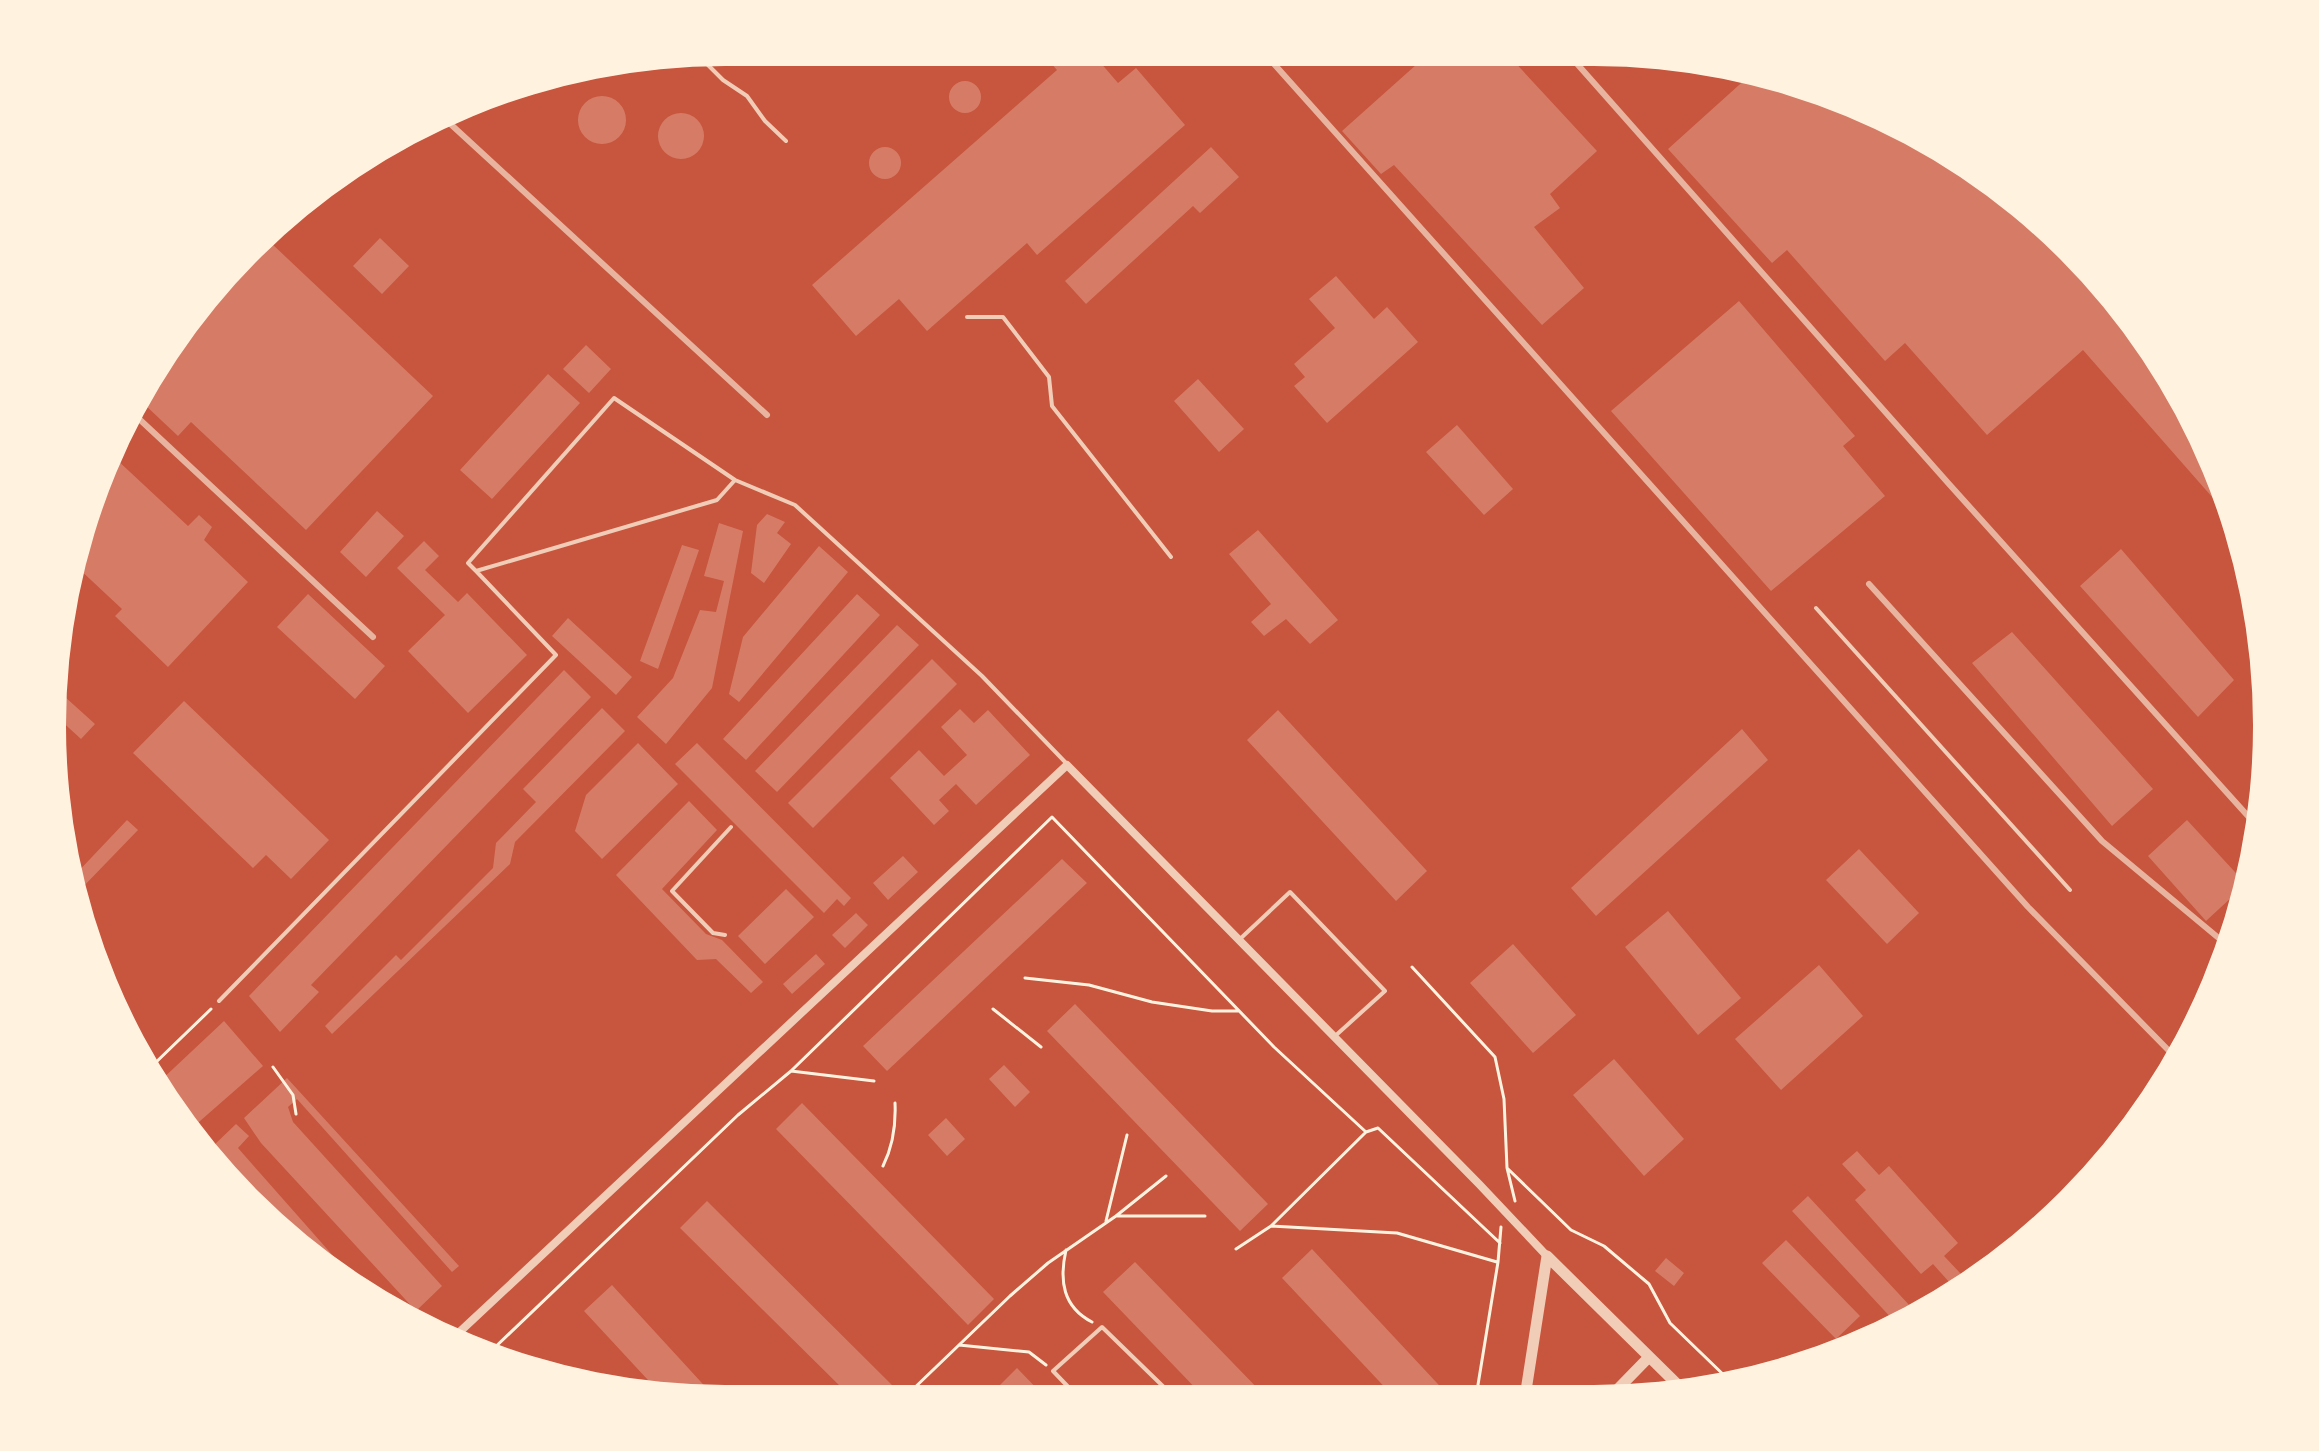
<svg xmlns="http://www.w3.org/2000/svg" width="2319" height="1451" font-family="Manrope,sans-serif">
  <style>
    .building { fill: #d67c66 }
    .lines { fill: none; stroke-linecap: round; stroke-linejoin: round }
    .path { stroke: #fff3e0; stroke-width: 3 }
    .service { stroke: #f1ccb7; stroke-width: 4 }
    .minor { stroke: #f1ccb7; stroke-width: 8 }
    .tertiary { stroke: #f1ccb7; stroke-width: 11 }
    .rail { stroke: #e9b49f; stroke-width: 6 }
  </style>
  <rect width="100%" height="100%" fill="#c8553d"/>
  <path class="building" d="M 1043,54 L 1093,54 L 1118,83 L 1136,68 L 1185,125 L 1037,255 L 1027,243 L 927,331 L 899,299 L 856,336 L 812,285 L 1057,70 Z
    M 1426,56 L 1510,57 L 1597,151 L 1550,194 L 1560,208 L 1534,227 L 1584,288 L 1542,325 L 1394,165 L 1381,174 L 1342,131 Z
    M 1749,76 L 1851,103 L 2004,191 L 2100,282 L 2177,389 L 2231,509 L 2234,522 L 2083,350 L 1987,435 L 1905,343 L 1885,361 L 1787,250 L 1772,263 L 1668,149 Z
    M949 97a16 16 0 1 1 32 0a16 16 0 1 1-32 0Z
    M578 120a24 24 0 1 1 48 0a24 24 0 1 1-48 0Z
    M658 136a23 23 0 1 1 46 0a23 23 0 1 1-46 0Z
    M869 163a16 16 0 1 1 32 0a16 16 0 1 1-32 0Z
    M 1211,147 L 1239,177 L 1200,213 L 1193,206 L 1086,304 L 1065,281 Z
    M 380,238 L 409,266 L 382,294 L 353,266 Z
    M 270,242 L 433,396 L 306,530 L 191,422 L 178,436 L 144,404 L 191,315 Z
    M 1336,276 L 1374,319 L 1387,307 L 1418,342 L 1327,423 L 1294,386 L 1305,377 L 1294,364 L 1335,328 L 1309,299 Z
    M 1739,301 L 1855,436 L 1843,446 L 1885,496 L 1771,591 L 1611,411 Z
    M 586,345 L 611,369 L 589,393 L 563,369 Z
    M 548,374 L 580,403 L 492,499 L 460,470 Z
    M 1198,379 L 1244,429 L 1219,452 L 1174,401 Z
    M 1457,425 L 1513,489 L 1484,515 L 1426,452 Z
    M 115,458 L 188,526 L 199,515 L 212,527 L 204,540 L 248,582 L 168,667 L 115,616 L 122,609 L 76,566 L 88,509 Z
    M 377,511 L 404,536 L 366,577 L 340,552 Z
    M 767,514 L 785,522 L 777,533 L 791,544 L 764,583 L 751,573 L 757,525 Z
    M 719,523 L 743,531 L 712,688 L 666,744 L 637,717 L 673,678 L 700,610 L 716,612 L 724,581 L 704,576 Z
    M 1258,530 L 1338,620 L 1310,644 L 1286,619 L 1264,636 L 1251,622 L 1271,604 L 1229,554 Z
    M 424,541 L 439,556 L 425,570 L 458,602 L 467,593 L 527,655 L 468,713 L 408,651 L 445,615 L 397,568 Z
    M 682,545 L 699,550 L 658,669 L 640,661 Z
    M 819,546 L 848,572 L 739,702 L 729,694 L 743,637 Z
    M 2121,549 L 2234,680 L 2198,717 L 2080,586 Z
    M 308,594 L 385,666 L 355,699 L 277,627 Z
    M 857,594 L 880,615 L 746,760 L 723,739 Z
    M 568,618 L 632,677 L 616,695 L 552,636 Z
    M 897,625 L 919,645 L 777,792 L 755,771 Z
    M 2012,632 L 2153,789 L 2112,826 L 1972,663 Z
    M 932,659 L 957,684 L 813,828 L 788,803 Z
    M 564,670 L 591,697 L 311,985 L 319,992 L 280,1032 L 249,996 Z
    M 54,687 L 95,724 L 81,739 L 57,717 Z
    M 184,701 L 329,840 L 291,879 L 266,855 L 253,868 L 133,753 Z
    M 602,708 L 625,731 L 515,842 L 510,864 L 332,1034 L 325,1026 L 396,955 L 401,960 L 493,868 L 496,843 L 536,802 L 523,789 Z
    M 960,709 L 974,723 L 988,710 L 1030,755 L 976,805 L 956,784 L 939,800 L 949,811 L 934,825 L 890,778 L 919,750 L 944,776 L 967,755 L 941,727 Z
    M 1278,710 L 1427,871 L 1396,901 L 1247,740 Z
    M 1742,729 L 1768,760 L 1596,916 L 1571,888 Z
    M 638,743 L 678,784 L 602,859 L 575,831 L 586,795 Z
    M 697,743 L 851,898 L 844,906 L 837,899 L 824,913 L 675,764 Z
    M 689,801 L 717,830 L 662,889 L 706,934 L 722,940 L 763,982 L 751,993 L 716,959 L 697,960 L 616,875 Z
    M 127,820 L 138,830 L 79,891 L 74,886 L 73,877 Z
    M 2187,820 L 2246,884 L 2206,921 L 2148,856 Z
    M 1859,849 L 1919,913 L 1887,944 L 1826,880 Z
    M 903,856 L 918,872 L 888,900 L 873,883 Z
    M 1062,859 L 1087,883 L 887,1071 L 863,1046 Z
    M 786,889 L 814,917 L 765,964 L 738,936 Z
    M 1668,911 L 1741,998 L 1698,1035 L 1625,947 Z
    M 856,913 L 868,925 L 845,948 L 832,935 Z
    M 1513,944 L 1576,1015 L 1533,1053 L 1470,983 Z
    M 816,954 L 825,964 L 792,994 L 783,984 Z
    M 1819,965 L 1863,1016 L 1781,1090 L 1735,1039 Z
    M 1075,1004 L 1268,1204 L 1240,1231 L 1047,1031 Z
    M 224,1021 L 263,1066 L 192,1128 L 165,1099 L 158,1083 Z
    M 1614,1059 L 1684,1139 L 1644,1176 L 1573,1095 Z
    M 1004,1065 L 1030,1092 L 1015,1107 L 989,1079 Z
    M 287,1078 L 459,1266 L 452,1272 L 297,1099 L 288,1107 L 293,1122 L 442,1286 L 416,1311 L 261,1143 L 244,1118 Z
    M 802,1103 L 994,1299 L 968,1325 L 776,1129 Z
    M 946,1118 L 965,1139 L 947,1156 L 928,1135 Z
    M 236,1124 L 249,1136 L 238,1148 L 358,1284 L 315,1260 L 211,1148 Z
    M 1857,1151 L 1879,1175 L 1889,1166 L 1958,1243 L 1944,1256 L 1961,1274 L 1950,1283 L 1933,1264 L 1921,1274 L 1855,1200 L 1866,1190 L 1842,1164 Z
    M 1808,1196 L 1911,1307 L 1895,1322 L 1792,1211 Z
    M 707,1201 L 901,1394 L 848,1394 L 680,1228 Z
    M 1786,1240 L 1860,1316 L 1836,1339 L 1762,1263 Z
    M 1312,1249 L 1450,1397 L 1393,1396 L 1282,1278 Z
    M 1666,1258 L 1684,1273 L 1674,1286 L 1655,1271 Z
    M 1135,1262 L 1265,1396 L 1203,1396 L 1103,1292 Z
    M 612,1285 L 712,1394 L 660,1393 L 584,1311 Z
    M 1017,1368 L 1043,1395 L 990,1395 Z"/>
  <g class="lines">
    <path class="path" d="M 1412,967 L 1495,1057 L 1504,1099 L 1507,1168
      M 1025,978 L 1089,985 L 1152,1002 L 1212,1011 L 1238,1011
      M 993,1009 L 1041,1047
      M 151,1067 L 211,1009
      M 273,1067 L 293,1095 L 296,1114
      M 791,1071 L 874,1081
      M 1366,1132 L 1271,1226 L 1397,1233 L 1497,1262
      M 883,1166 C 893,1146 896,1125 895,1103
      M 1515,1201 L 1507,1168 L 1571,1230 L 1604,1246 L 1649,1284 L 1670,1323 L 1731,1382
      M 1116,1216 L 1166,1176
      M 1106,1221 L 1127,1135
      M 1236,1249 L 1271,1226
      M 1066,1250 C 1059,1281 1063,1307 1092,1322
      M 959,1345 L 1029,1352 L 1046,1365
      M 489,1353 L 738,1115 L 791,1071 L 1052,817 L 1274,1047 L 1366,1132 L 1378,1128 L 1500,1243
      M 908,1394 L 1010,1296 L 1048,1263 L 1116,1216 L 1205,1216
      M 1476,1397 L 1498,1262 L 1501,1227"/>
    <path class="service" d="M 699,56 L 723,80 L 747,96 L 765,121 L 786,141
      M 967,317 L 1003,317 L 1049,377 L 1052,406 L 1171,557
      M 735,480 L 717,500 L 476,571 L 468,563 L 614,398 L 735,480 L 795,505 L 982,676 L 1066,763
      M 1816,608 L 2070,890
      M 725,935 L 713,933 L 672,891 L 731,827
      M 1240,939 L 1290,892 L 1385,991 L 1334,1037
      M 219,1001 L 556,655 L 477,572
      M 1076,1395 L 1053,1371 L 1102,1327 L 1173,1396"/>
    <path class="minor" d="M 452,1339 L 1067,765 L 1479,1184 L 1547,1256"/>
    <path class="tertiary" d="M 1547,1256 L 1683,1390
      M 1525,1397 L 1547,1256
      M 1610,1397 L 1649,1357"/>
    <path class="rail" d="M 1266,55 L 2028,907 L 2176,1058
      M 1571,57 L 1949,484 L 2256,825
      M 445,119 L 767,415
      M 137,417 L 373,637
      M 1869,584 L 2102,841 L 2227,945"/>
  </g>
  <path d="M0 0H2319V1451H0ZM725 66H1594A659 659 0 0 1 2253 725V726A659 659 0 0 1 1594 1385H725A659 659 0 0 1 66 726V725A659 659 0 0 1 725 66Z" fill="#fff3e0" fill-rule="evenodd"/>
</svg>
